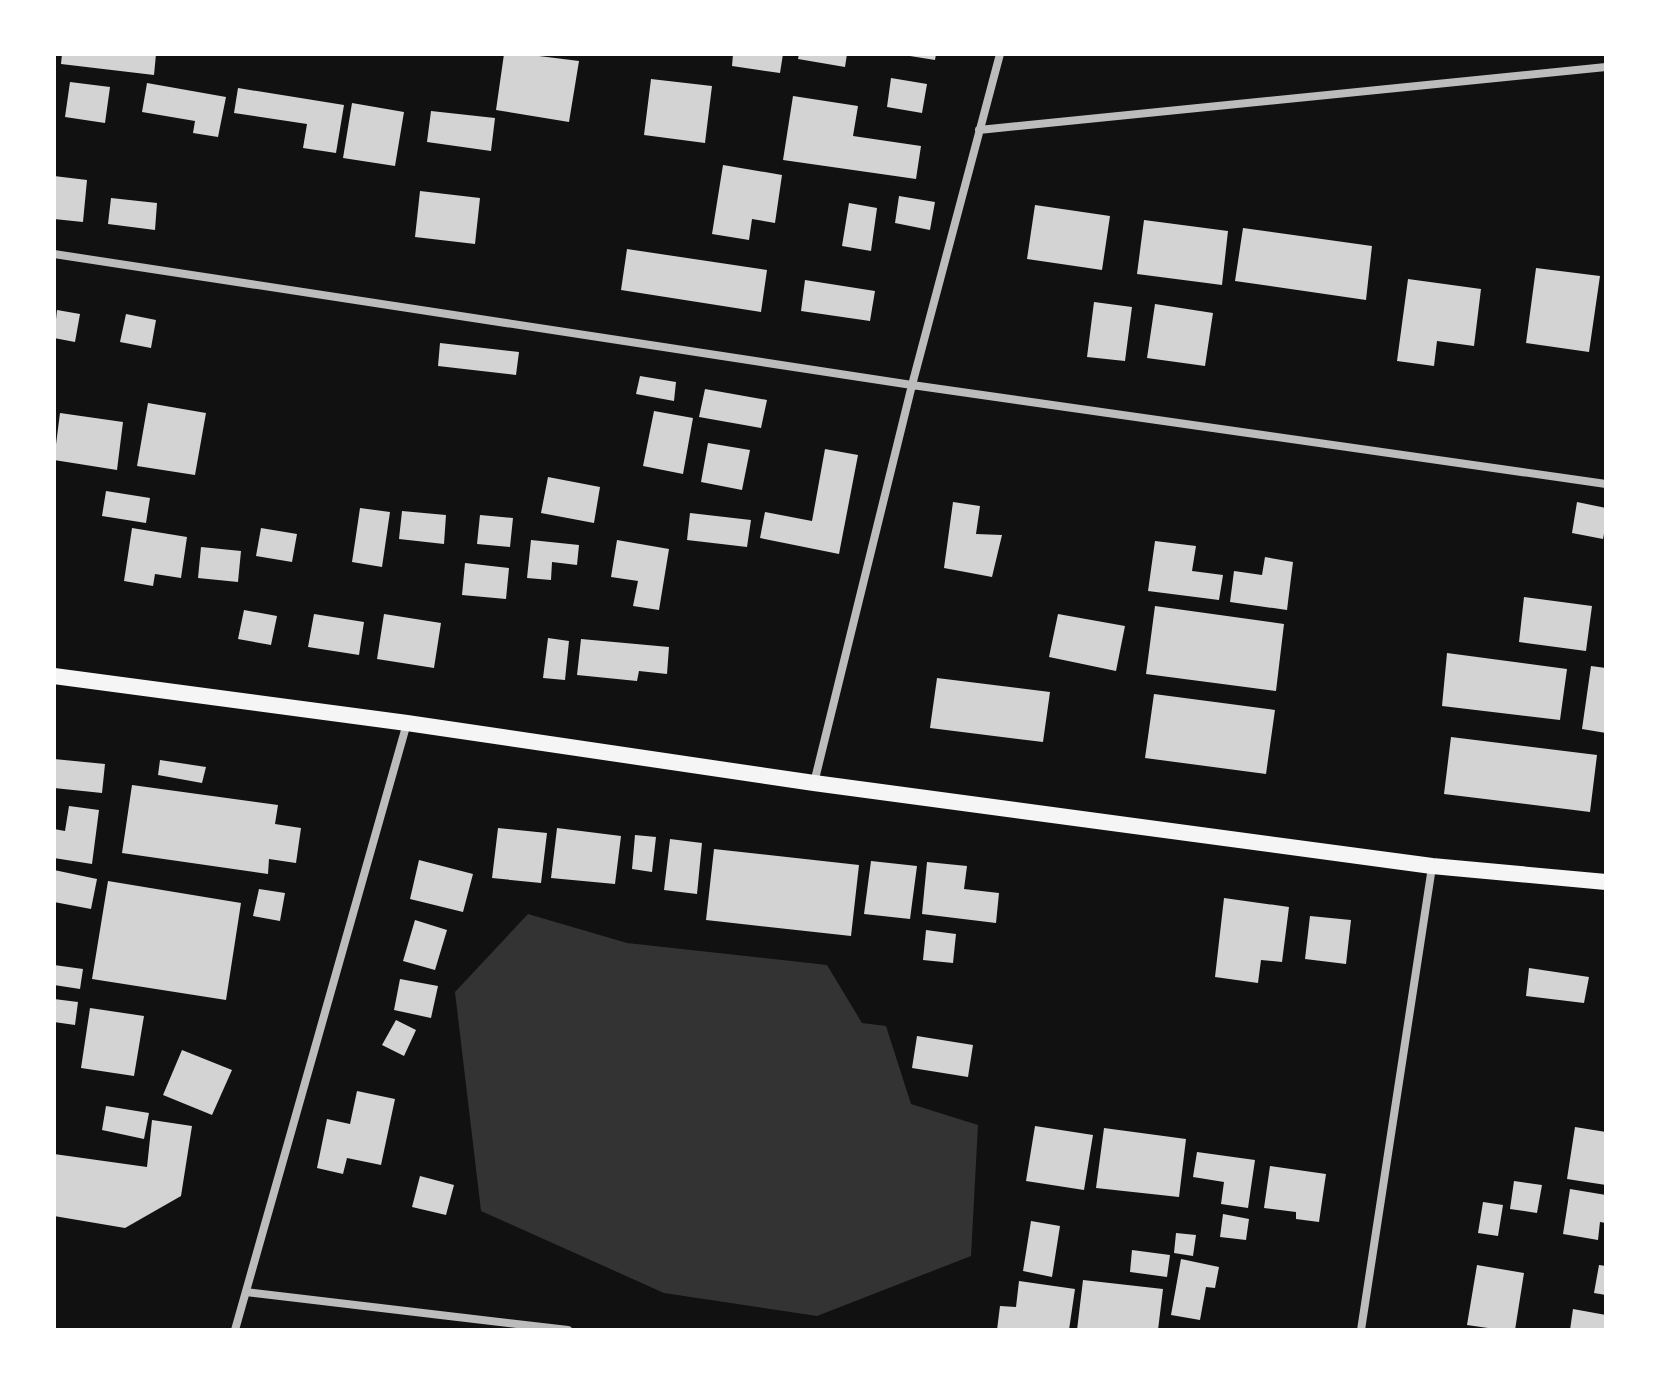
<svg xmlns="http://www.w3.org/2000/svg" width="1660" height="1384" font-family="'Open Sans',sans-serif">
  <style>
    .water { fill: #333 }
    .building { fill: #d3d3d3 }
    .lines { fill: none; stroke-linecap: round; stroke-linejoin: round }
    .minor { stroke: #bcbcbc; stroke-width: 8 }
    .secondary { stroke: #f5f5f5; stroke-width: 16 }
  </style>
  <rect width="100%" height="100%" fill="#111"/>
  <path class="water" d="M 528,914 L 627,943 L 827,965 L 862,1023 L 886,1026 L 911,1104 L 978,1125 L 971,1256 L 817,1316 L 664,1293 L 481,1211 L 455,992 Z"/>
  <path class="building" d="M 62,54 L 156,54 L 154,75 L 61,64 Z
    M 504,54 L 539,54 L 539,56 L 579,61 L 569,122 L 496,110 Z
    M 733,54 L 783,54 L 780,73 L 732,66 Z
    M 799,54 L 847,54 L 845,67 L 798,59 Z
    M 910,54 L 936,54 L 935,60 L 910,56 Z
    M 891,78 L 927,84 L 922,113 L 887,107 Z
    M 651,79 L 712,86 L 705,143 L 644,135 Z
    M 70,82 L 110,87 L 105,123 L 65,117 Z
    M 147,83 L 226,97 L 218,137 L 193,133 L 195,121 L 142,112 Z
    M 238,88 L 344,105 L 336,153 L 303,148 L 307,124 L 234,113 Z
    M 793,96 L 858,106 L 853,136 L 921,146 L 916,179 L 783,160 Z
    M 352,103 L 404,112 L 395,166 L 343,158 Z
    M 431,111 L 495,118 L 491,151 L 427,142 Z
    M 723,165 L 782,175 L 775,223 L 752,219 L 749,240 L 712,234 Z
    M 54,176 L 87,180 L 83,222 L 54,219 Z
    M 420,191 L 480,198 L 475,244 L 415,237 Z
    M 899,196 L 935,202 L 930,230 L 895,223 Z
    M 111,198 L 157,203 L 155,230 L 108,224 Z
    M 849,203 L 877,208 L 871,251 L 842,246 Z
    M 1035,205 L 1110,216 L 1102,270 L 1027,259 Z
    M 1144,220 L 1228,231 L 1222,285 L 1137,274 Z
    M 1243,228 L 1372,246 L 1366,300 L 1235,281 Z
    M 627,249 L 767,270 L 761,312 L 621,290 Z
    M 1536,268 L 1600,276 L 1589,352 L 1526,343 Z
    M 1408,279 L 1481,289 L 1474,346 L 1437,341 L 1434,366 L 1397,361 Z
    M 805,280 L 875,291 L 870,321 L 801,311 Z
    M 1094,302 L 1132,307 L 1125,361 L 1087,357 Z
    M 1155,304 L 1213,313 L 1205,366 L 1147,358 Z
    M 57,310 L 80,314 L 75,342 L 54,338 Z
    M 126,314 L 156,320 L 151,348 L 120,342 Z
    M 440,343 L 519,352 L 516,375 L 438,366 Z
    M 640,376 L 676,382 L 674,401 L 636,394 Z
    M 705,389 L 767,400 L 761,428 L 699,417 Z
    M 148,403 L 206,413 L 195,475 L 137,466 Z
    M 654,411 L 693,418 L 683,474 L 643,466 Z
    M 60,413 L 123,422 L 117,470 L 54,460 Z
    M 708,443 L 750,450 L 742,490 L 701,482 Z
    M 825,449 L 858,455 L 839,554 L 760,538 L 765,512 L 812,521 Z
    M 548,477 L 600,487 L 594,523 L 541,513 Z
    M 106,491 L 150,498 L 146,523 L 102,516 Z
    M 953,502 L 980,506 L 976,534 L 1002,535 L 992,577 L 944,568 Z
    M 1577,502 L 1606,508 L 1606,524 L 1603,539 L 1572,533 Z
    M 360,508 L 390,512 L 382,567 L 352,562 Z
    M 402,511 L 446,515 L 444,544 L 399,539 Z
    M 690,513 L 751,520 L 747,547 L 687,540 Z
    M 480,515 L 513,518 L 510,547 L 477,544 Z
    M 132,528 L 187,537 L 181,578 L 155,574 L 153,586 L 124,581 Z
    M 261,528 L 297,534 L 292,562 L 256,556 Z
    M 531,540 L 579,545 L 577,565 L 552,562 L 551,580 L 527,578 Z
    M 617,540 L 669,549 L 659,610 L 633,606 L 638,581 L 611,577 Z
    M 1155,541 L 1196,546 L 1192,571 L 1223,575 L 1219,600 L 1148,591 Z
    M 201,547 L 241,551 L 238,582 L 198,578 Z
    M 1265,557 L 1293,562 L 1287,610 L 1230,602 L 1234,571 L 1262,575 Z
    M 465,563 L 509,568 L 506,599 L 462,595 Z
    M 1524,597 L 1592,606 L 1586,651 L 1519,642 Z
    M 1155,606 L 1284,624 L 1276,691 L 1146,674 Z
    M 244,610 L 277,616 L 271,645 L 238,639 Z
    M 314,614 L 364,622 L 359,655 L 308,647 Z
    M 384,614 L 441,623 L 434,668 L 377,659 Z
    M 1058,614 L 1125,626 L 1116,671 L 1049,657 Z
    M 548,638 L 569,641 L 565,680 L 543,678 Z
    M 581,639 L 669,647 L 667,674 L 639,671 L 637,681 L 577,675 Z
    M 1447,653 L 1567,669 L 1560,720 L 1442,706 Z
    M 1591,666 L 1606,668 L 1606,733 L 1582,729 Z
    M 937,678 L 1050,692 L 1043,742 L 930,728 Z
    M 1154,694 L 1275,710 L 1266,774 L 1145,758 Z
    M 1451,737 L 1597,755 L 1590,812 L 1444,794 Z
    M 54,759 L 105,764 L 102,793 L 54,788 Z
    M 160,760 L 206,767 L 202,783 L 158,775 Z
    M 132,785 L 278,805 L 275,824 L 301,828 L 296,863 L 269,859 L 268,874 L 122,853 Z
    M 69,806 L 99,810 L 92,864 L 54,858 L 54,829 L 65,831 Z
    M 498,828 L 547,833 L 541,883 L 492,878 Z
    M 557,828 L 621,836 L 615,884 L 551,878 Z
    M 635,835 L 656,837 L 652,872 L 632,869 Z
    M 670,839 L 702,843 L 697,894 L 664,890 Z
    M 714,849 L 859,865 L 851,936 L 706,920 Z
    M 419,860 L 473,874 L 463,912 L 410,899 Z
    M 871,861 L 917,866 L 910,919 L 864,914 Z
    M 927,862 L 967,866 L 964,889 L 999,893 L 996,923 L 922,914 Z
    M 54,870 L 97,879 L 91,909 L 54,902 Z
    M 108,881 L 241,903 L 226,1000 L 92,979 Z
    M 259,889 L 285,893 L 280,921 L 253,916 Z
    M 1224,898 L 1289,907 L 1282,962 L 1261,960 L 1258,983 L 1215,977 Z
    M 1310,916 L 1351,920 L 1346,964 L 1305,959 Z
    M 415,920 L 447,930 L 435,970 L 403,961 Z
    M 926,930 L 956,934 L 953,963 L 923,960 Z
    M 54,965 L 83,969 L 80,989 L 54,985 Z
    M 1529,968 L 1589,977 L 1584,1003 L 1526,996 Z
    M 400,979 L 438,986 L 431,1018 L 394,1010 Z
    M 54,999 L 78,1002 L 75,1025 L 54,1022 Z
    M 90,1008 L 144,1016 L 134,1076 L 81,1068 Z
    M 396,1020 L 416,1030 L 404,1056 L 382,1045 Z
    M 917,1036 L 973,1045 L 968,1077 L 912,1068 Z
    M 182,1050 L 232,1070 L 212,1115 L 163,1095 Z
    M 357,1091 L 395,1099 L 381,1165 L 347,1158 L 343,1174 L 317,1168 L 327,1119 L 350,1124 Z
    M 106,1106 L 149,1113 L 144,1139 L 102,1130 Z
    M 152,1120 L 192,1126 L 181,1196 L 125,1228 L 54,1216 L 54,1154 L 147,1167 Z
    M 1035,1126 L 1093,1135 L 1084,1190 L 1026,1181 Z
    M 1575,1127 L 1606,1132 L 1606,1185 L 1567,1179 Z
    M 1104,1128 L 1186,1139 L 1179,1197 L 1096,1188 Z
    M 1197,1152 L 1255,1160 L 1248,1208 L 1221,1204 L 1224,1182 L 1193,1177 Z
    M 1270,1166 L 1326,1174 L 1319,1222 L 1296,1219 L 1296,1212 L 1264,1208 Z
    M 420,1176 L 454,1185 L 446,1215 L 412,1207 Z
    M 1514,1181 L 1542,1185 L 1537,1213 L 1510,1209 Z
    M 1570,1189 L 1606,1195 L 1606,1223 L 1600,1222 L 1598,1240 L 1563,1234 Z
    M 1483,1202 L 1503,1205 L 1498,1236 L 1478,1233 Z
    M 1223,1214 L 1249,1219 L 1246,1240 L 1220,1237 Z
    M 1031,1221 L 1060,1226 L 1052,1277 L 1023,1271 Z
    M 1176,1233 L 1196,1235 L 1193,1256 L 1174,1253 Z
    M 1132,1250 L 1170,1255 L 1167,1277 L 1130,1272 Z
    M 1181,1259 L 1219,1267 L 1215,1288 L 1206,1287 L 1200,1320 L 1171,1315 Z
    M 1477,1265 L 1524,1273 L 1515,1330 L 1502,1330 L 1467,1325 Z
    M 1599,1265 L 1606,1266 L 1606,1295 L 1594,1293 Z
    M 1083,1280 L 1163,1289 L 1158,1330 L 1077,1330 Z
    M 1019,1281 L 1075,1289 L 1069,1330 L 997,1330 L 1000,1306 L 1016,1307 Z
    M 1573,1309 L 1606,1315 L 1606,1330 L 1570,1330 Z"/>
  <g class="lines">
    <path class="minor" d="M 979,130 L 1606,67
      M 54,254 L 912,385 L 1606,484
      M 814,783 L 912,385 L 1000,54
      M 246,1292 L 568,1330
      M 235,1330 L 407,723
      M 1361,1330 L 1432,867"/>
    <path class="secondary" d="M 54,676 L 407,723 L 814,783 L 1432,866 L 1606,882"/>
  </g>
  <rect width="1660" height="1384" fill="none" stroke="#ffffff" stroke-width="112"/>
</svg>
